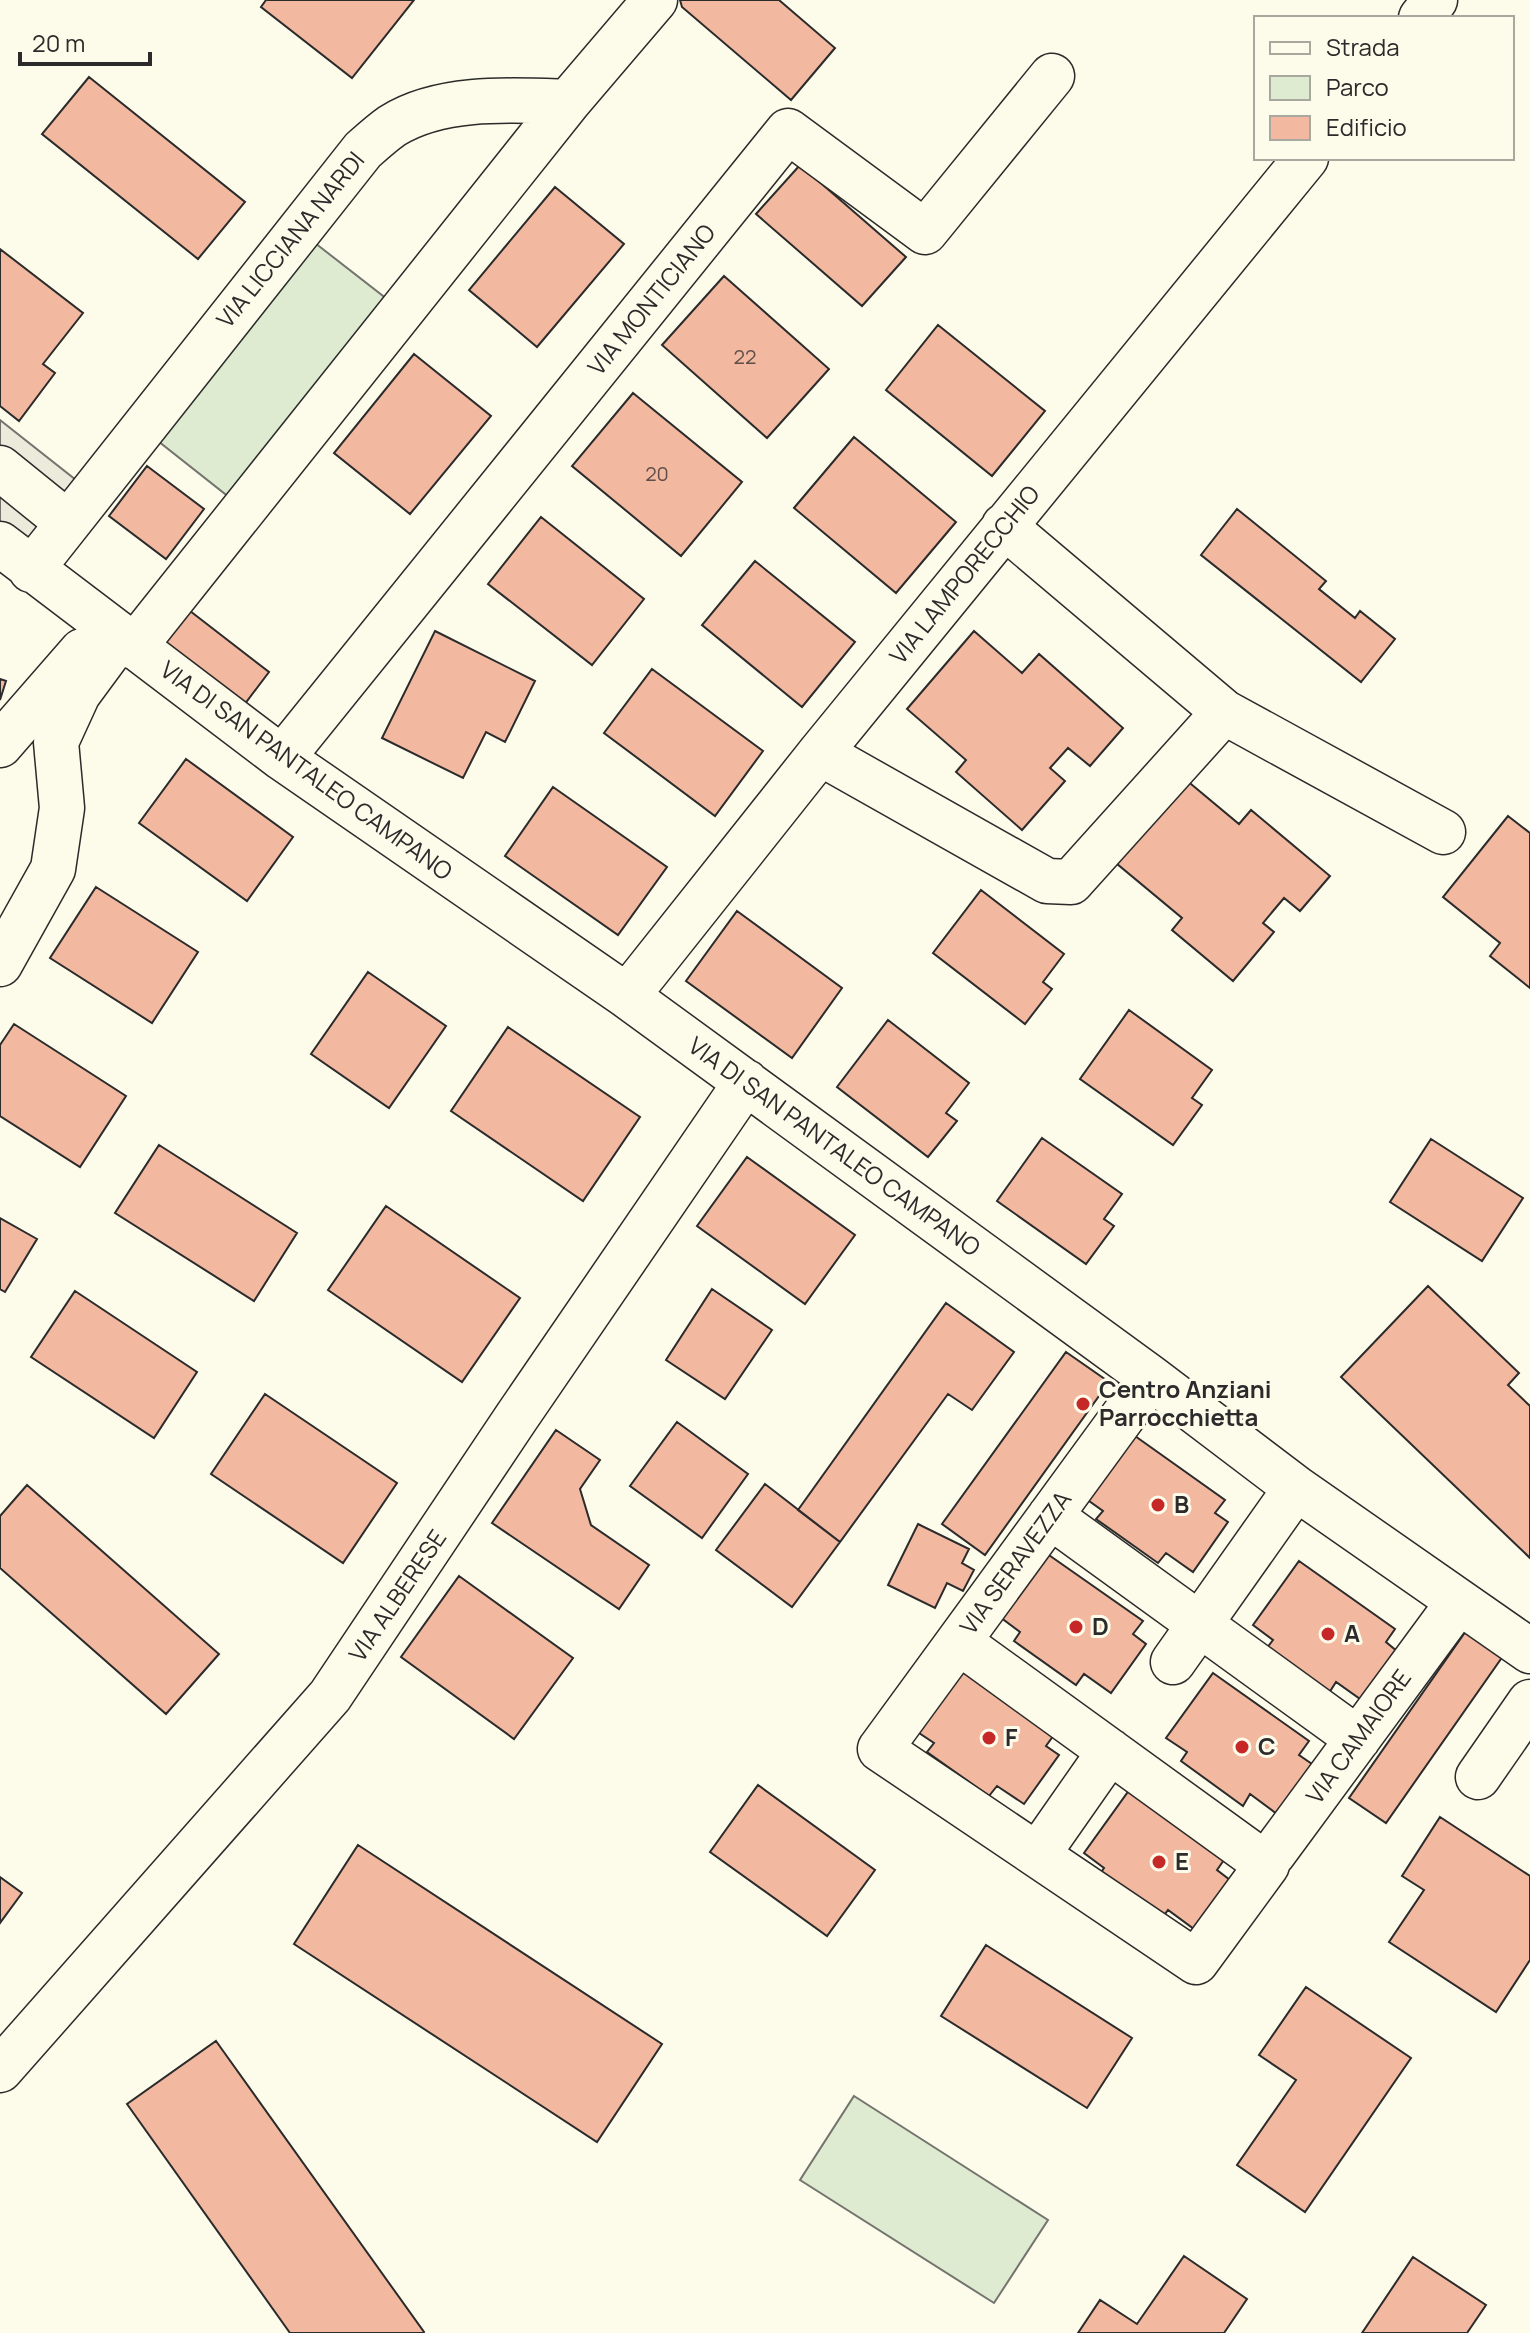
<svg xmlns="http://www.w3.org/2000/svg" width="1530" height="2333" font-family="Manrope,sans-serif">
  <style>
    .green { fill: #deebd1; stroke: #74746e; stroke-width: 2 }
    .parking { fill: #eceadb; stroke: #74746e; stroke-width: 2 }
    .building { fill: #f2b8a0; stroke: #2b2b2b; stroke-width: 2 }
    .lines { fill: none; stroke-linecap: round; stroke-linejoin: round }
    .minor-casing { stroke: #2b2b2b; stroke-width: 47 }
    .minor { stroke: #fdfbea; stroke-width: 44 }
    .poi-dot { fill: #c62828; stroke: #fdfbea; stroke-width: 3 }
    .labels { text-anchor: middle; stroke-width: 6; stroke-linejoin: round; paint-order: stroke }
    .number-label { font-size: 20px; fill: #5d4e48 }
    .street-label { font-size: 24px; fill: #2b2b2b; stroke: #fdfbea }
    .poi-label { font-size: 24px; font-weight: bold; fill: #2b2b2b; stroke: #fdfbea; text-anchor: start }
  </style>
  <rect width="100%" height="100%" fill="#fdfbea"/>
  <path class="green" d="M 315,243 L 392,303 L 234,501 L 158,441 Z
    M 854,2096 L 1048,2220 L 994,2303 L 800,2180 Z"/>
  <path class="parking" d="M 0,420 L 81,484 L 11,571 L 0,563 Z"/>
  <path class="building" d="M 266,0 L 414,0 L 352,78 L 261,7 Z
    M 680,0 L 779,0 L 835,48 L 791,100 L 682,7 Z
    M 89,77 L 245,202 L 198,259 L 42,134 Z
    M 800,165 L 906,257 L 862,306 L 756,214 Z
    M 555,187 L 624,244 L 537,347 L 469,290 Z
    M 0,249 L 83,313 L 43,364 L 55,373 L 19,421 L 0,406 Z
    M 724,276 L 829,369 L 767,438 L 662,345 Z
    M 938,325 L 1045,411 L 992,476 L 886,390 Z
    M 414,354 L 491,416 L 410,514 L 334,453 Z
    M 633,393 L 742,482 L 681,556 L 572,466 Z
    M 854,437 L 956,522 L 896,593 L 794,508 Z
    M 147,466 L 204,509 L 166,559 L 109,516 Z
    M 1237,509 L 1326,581 L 1319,589 L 1355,618 L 1360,611 L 1395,639 L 1361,682 L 1201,555 Z
    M 541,517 L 644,599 L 592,665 L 488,584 Z
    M 755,561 L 855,642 L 802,707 L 702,625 Z
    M 181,604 L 269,672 L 241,709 L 153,641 Z
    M 435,631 L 535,681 L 505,742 L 486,732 L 463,778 L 382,738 Z
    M 974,631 L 1022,673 L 1039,654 L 1123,728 L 1090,766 L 1068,748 L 1050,768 L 1065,781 L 1022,830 L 956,772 L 966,760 L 907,709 Z
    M 652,669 L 763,751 L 715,816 L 604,733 Z
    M 0,679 L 6,681 L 0,700 Z
    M 186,759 L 293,837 L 247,901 L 139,823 Z
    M 1185,779 L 1239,824 L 1251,810 L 1330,876 L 1300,911 L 1284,898 L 1263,923 L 1274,932 L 1233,981 L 1172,930 L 1182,918 L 1116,863 Z
    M 553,787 L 667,867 L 618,935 L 505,856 Z
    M 1508,816 L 1530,833 L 1530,988 L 1490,956 L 1500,943 L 1443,897 Z
    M 96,887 L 198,952 L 152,1023 L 50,958 Z
    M 981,890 L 1064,954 L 1043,982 L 1052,989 L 1025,1024 L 933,953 Z
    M 737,911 L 842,988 L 792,1058 L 686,981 Z
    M 368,972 L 446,1026 L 389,1108 L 311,1054 Z
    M 1129,1010 L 1212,1070 L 1192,1098 L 1202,1105 L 1173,1145 L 1080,1079 Z
    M 888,1020 L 969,1083 L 946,1113 L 957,1121 L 928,1157 L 837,1087 Z
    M 14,1024 L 126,1096 L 80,1167 L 0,1116 L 0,1045 Z
    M 508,1027 L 640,1117 L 583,1201 L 451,1111 Z
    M 1042,1138 L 1122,1194 L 1104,1219 L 1114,1226 L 1086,1264 L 997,1201 Z
    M 1431,1139 L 1523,1198 L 1482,1261 L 1390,1202 Z
    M 159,1145 L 297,1233 L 254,1301 L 115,1213 Z
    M 747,1157 L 855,1235 L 805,1304 L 697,1226 Z
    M 386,1206 L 520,1298 L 462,1382 L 328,1290 Z
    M 0,1218 L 37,1239 L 5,1292 L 0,1289 Z
    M 1428,1286 L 1519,1373 L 1508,1385 L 1530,1406 L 1530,1558 L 1341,1377 Z
    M 712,1289 L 772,1330 L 725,1399 L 666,1360 Z
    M 75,1291 L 197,1372 L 154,1438 L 31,1357 Z
    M 946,1303 L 1014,1352 L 972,1410 L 948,1394 L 840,1542 L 798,1510 Z
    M 1066,1352 L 1109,1382 L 985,1555 L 942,1524 Z
    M 265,1394 L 397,1483 L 343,1563 L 211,1474 Z
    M 677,1422 L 748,1474 L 702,1538 L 630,1486 Z
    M 556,1430 L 600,1460 L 580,1489 L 591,1525 L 649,1565 L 619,1609 L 492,1523 Z
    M 1128,1431 L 1225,1500 L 1215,1513 L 1228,1522 L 1193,1572 L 1166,1553 L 1158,1563 L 1096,1519 L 1103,1511 L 1082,1496 Z
    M 765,1484 L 840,1542 L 792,1607 L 716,1550 Z
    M 27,1485 L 219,1654 L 166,1714 L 0,1568 L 0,1516 Z
    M 918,1524 L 969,1549 L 962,1563 L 974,1570 L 963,1591 L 947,1583 L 935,1608 L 888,1585 Z
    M 1046,1553 L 1143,1621 L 1133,1634 L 1146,1644 L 1111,1693 L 1084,1674 L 1076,1685 L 1014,1641 L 1020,1632 L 1000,1617 Z
    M 1299,1561 L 1395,1629 L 1386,1642 L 1398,1652 L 1363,1701 L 1336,1682 L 1329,1693 L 1266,1649 L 1273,1640 L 1253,1625 Z
    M 459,1576 L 573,1658 L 514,1739 L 401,1657 Z
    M 1466,1631 L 1503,1656 L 1386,1823 L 1349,1798 Z
    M 959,1664 L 1056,1732 L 1046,1746 L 1059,1755 L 1024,1804 L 997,1786 L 989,1796 L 927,1752 L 934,1743 L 913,1729 Z
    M 1213,1673 L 1309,1741 L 1299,1755 L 1312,1764 L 1277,1814 L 1250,1794 L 1243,1806 L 1181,1761 L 1187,1752 L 1166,1738 Z
    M 758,1785 L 875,1870 L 827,1936 L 710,1852 Z
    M 1130,1789 L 1226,1857 L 1217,1870 L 1230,1880 L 1194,1929 L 1168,1910 L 1160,1921 L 1098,1877 L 1104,1868 L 1084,1853 Z
    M 1440,1817 L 1530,1876 L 1530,1960 L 1496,2012 L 1389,1942 L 1424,1890 L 1402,1876 Z
    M 358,1845 L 662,2044 L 597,2142 L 294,1944 Z
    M 0,1877 L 22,1893 L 0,1923 Z
    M 986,1945 L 1132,2038 L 1087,2108 L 941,2016 Z
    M 1306,1987 L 1411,2058 L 1305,2212 L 1237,2165 L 1296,2080 L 1259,2055 Z
    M 216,2041 L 424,2332 L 423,2333 L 290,2333 L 127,2104 Z
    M 1184,2256 L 1247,2299 L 1224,2333 L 1078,2333 L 1100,2300 L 1137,2324 Z
    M 1413,2257 L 1486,2305 L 1467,2333 L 1362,2333 Z"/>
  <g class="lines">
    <g class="minor-casing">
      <path id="minor" d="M 1421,18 L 1435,0
        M 0,468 L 68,523
        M 0,544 L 282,758 L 627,996 L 1151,1378 L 1296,1488 L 1530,1651
        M 31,570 L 363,150 C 372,142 382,133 392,126 C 441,95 513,100 568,102 L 655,0
        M 134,647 L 568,102
        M 1224,712 L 1443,832
        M 0,745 L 82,651
        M 820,753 L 1047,881 L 1071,882 L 1224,712 L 1004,526
        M 282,758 L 788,131 L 925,232 L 1052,76
        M 0,964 L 53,869 L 62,808 L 56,742 L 78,694 L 120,637
        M 627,996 L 820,753 L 1306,158
        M 1050,1516 L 1358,1739
        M 959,1642 L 1267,1865 L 1196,1962 L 880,1749 L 1151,1378
        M 1173,1662 L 1296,1488
        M 1478,1777 L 1530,1702
        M 1038,1854 L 1110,1751
        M 1273,1854 L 1446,1619
        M 0,2070 L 330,1696 L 516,1418 L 746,1082"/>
    </g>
    <use href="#minor" class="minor"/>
  </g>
  <g class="poi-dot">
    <circle cx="1083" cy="1404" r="8"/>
    <circle cx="1158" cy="1505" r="8"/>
    <circle cx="1076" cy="1627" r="8"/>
    <circle cx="1328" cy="1634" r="8"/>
    <circle cx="989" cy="1738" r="8"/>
    <circle cx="1242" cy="1747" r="8"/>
    <circle cx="1159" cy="1862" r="8"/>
  </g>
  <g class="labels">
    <g class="number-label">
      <text x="745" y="364">22</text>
      <text x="657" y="481">20</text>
    </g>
    <g class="street-label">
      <text transform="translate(291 240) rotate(-51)" y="8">VIA LICCIANA NARDI</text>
      <text transform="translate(652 300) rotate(-51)" y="8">VIA MONTICIANO</text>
      <text transform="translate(965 575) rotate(-51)" y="8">VIA LAMPORECCHIO</text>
      <text transform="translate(306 771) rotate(36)" y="8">VIA DI SAN PANTALEO CAMPANO</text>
      <text transform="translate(834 1147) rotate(36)" y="8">VIA DI SAN PANTALEO CAMPANO</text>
      <text transform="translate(1016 1563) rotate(-54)" y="8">VIA SERAVEZZA</text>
      <text transform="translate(398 1596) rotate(-56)" y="8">VIA ALBERESE</text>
      <text transform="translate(1359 1737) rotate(-54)" y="8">VIA CAMAIORE</text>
    </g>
    <g class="poi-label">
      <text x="1099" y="1398">Centro Anziani<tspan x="1099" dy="28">Parrocchietta</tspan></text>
      <text x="1174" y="1513">B</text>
      <text x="1092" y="1635">D</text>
      <text x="1344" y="1642">A</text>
      <text x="1005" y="1746">F</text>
      <text x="1258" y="1755">C</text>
      <text x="1175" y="1870">E</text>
    </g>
  </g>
  <rect x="1254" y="16" width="260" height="144" fill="#fdfbea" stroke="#a9a89e" stroke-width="2"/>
  <rect x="1270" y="42" width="40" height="12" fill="#fdfbea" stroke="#a9a89e" stroke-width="2"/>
  <text x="1326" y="56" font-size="24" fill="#2b2b2b">Strada</text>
  <rect x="1270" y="76" width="40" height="24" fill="#deebd1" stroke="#a9a89e" stroke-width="2"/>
  <text x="1326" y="96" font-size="24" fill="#2b2b2b">Parco</text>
  <rect x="1270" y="116" width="40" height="24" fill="#f2b8a0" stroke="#a9a89e" stroke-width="2"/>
  <text x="1326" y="136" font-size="24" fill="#2b2b2b">Edificio</text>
  <path d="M20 52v12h130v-12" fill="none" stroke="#2b2b2b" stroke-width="4"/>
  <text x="32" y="52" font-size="24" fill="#2b2b2b" stroke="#fdfbea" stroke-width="6" paint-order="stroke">20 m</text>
</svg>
